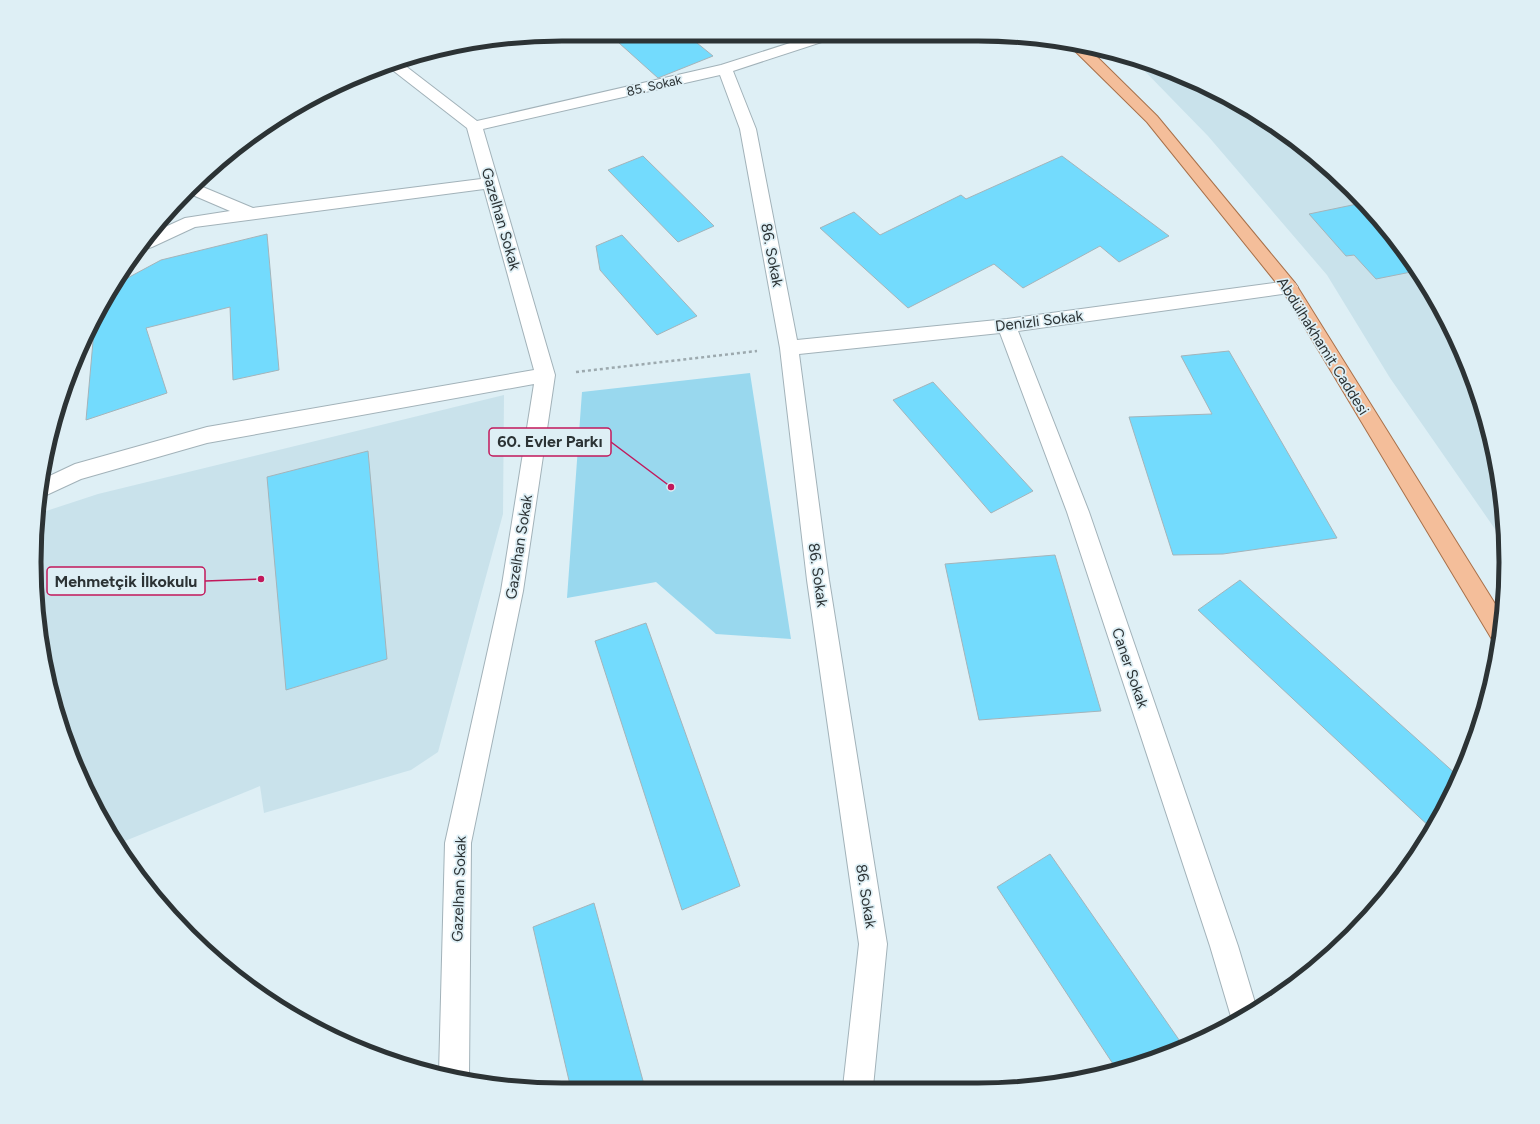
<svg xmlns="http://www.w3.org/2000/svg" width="1540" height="1124" font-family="Figtree,sans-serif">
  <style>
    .built { fill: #c9e2eb }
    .green { fill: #99d8ee }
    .building { fill: #73dbfd; stroke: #a4b4ba }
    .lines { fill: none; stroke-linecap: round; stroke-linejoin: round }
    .minor-casing { stroke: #a2b2b9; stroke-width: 2 }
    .major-casing { stroke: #a9714a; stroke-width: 2 }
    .path { stroke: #9ca9ae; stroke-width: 2.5; stroke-dasharray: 3 3; stroke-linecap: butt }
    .minor { fill: #fff; fill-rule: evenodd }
    .major { fill: #f4be9a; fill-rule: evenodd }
    .labels { text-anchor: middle; stroke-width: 3.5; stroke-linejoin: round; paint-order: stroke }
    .far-street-label { font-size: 13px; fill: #2c3335; stroke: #deeff5 }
    .street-label { font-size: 15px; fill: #2c3335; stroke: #deeff5 }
    .rim { fill: none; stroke: #2c3335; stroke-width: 5 }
    .leader { fill: none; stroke: #c2185b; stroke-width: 1.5 }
    .callout-dot { fill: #c2185b; stroke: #deeff5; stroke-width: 1.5 }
    .callout { fill: #deeff5; stroke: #c2185b; stroke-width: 1.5 }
    .callout-label { font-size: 16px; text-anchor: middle; font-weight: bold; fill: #2c3335 }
  </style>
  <rect width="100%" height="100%" fill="#deeff5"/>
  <path class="built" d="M 1132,58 L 1180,74 L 1271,123 L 1326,165 L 1397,240 L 1451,328 L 1488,425 L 1505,527 L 1504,542 L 1390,378 L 1327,275 L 1208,136 Z
    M 504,395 L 503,514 L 438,752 L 411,770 L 264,813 L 260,786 L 120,843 L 74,764 L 38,631 L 35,528 L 37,514 L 98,494 Z"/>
  <path class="green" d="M 750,373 L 791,639 L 716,634 L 656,582 L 567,598 L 582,392 Z"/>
  <path class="building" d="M 609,34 L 686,34 L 713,56 L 658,78 Z
    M 643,156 L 714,226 L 678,242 L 608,170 Z
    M 1062,156 L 1169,236 L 1119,262 L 1100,246 L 1023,288 L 994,264 L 908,308 L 820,228 L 854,212 L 880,235 L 961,195 L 966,199 Z
    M 1362,203 L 1397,240 L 1416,271 L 1376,279 L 1354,255 L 1346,256 L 1309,214 Z
    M 267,234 L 279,370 L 233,380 L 230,307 L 146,328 L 167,393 L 86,420 L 95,319 L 120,282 L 161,260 Z
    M 622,235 L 697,316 L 657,335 L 600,270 L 596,246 Z
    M 1229,351 L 1337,538 L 1223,554 L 1173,555 L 1129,417 L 1212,414 L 1181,356 Z
    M 933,382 L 1033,491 L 991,513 L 893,400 Z
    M 368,451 L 387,659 L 286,690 L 267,477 Z
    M 1055,555 L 1101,711 L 979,720 L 945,564 Z
    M 1240,580 L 1458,776 L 1433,830 L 1198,610 Z
    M 646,623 L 740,886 L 682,910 L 595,641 Z
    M 1050,854 L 1184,1047 L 1115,1067 L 997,887 Z
    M 594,903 L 645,1088 L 571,1089 L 533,927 Z"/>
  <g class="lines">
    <g class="minor-casing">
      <path id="minor" d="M 818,34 L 839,34 L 837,37 L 733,71 L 756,129 L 797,340 L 1007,319 L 1289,281 L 1295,283 L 1298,287 L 1295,291 L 1289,293 L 1018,331 L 1089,512 L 1238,946 L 1256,1006 L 1232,1020 L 1210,946 L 1067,512 L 1000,333 L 799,354 L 829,580 L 887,944 L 873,1087 L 843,1087 L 859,944 L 807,580 L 780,348 L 740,129 L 720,75 L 483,129 L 555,375 L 523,591 L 471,843 L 469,1077 L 468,1079 L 439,1074 L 445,843 L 501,591 L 534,384 L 207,443 L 81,479 L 40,498 L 41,480 L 75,464 L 207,427 L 534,370 L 484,189 L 195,227 L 152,247 L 146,249 L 142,248 L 152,233 L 185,218 L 230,211 L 188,193 L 198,185 L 253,208 L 481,179 L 467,128 L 386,65 L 399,61 L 477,121 L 721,65 Z"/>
    </g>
    <g class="major-casing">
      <path id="major" d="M 1072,46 L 1089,49 L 1157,116 L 1295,283 L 1502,615 L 1502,631 L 1499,643 L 1493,641 L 1283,291 L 1147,122 L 1074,50 Z"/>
    </g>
    <path class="path" d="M 576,372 L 757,351"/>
    <use href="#minor" class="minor"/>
    <use href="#major" class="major"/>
  </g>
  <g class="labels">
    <g class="far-street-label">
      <text transform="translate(654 85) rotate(-13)" y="5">85. Sokak</text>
    </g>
    <g class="street-label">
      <text transform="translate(501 219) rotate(74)" y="5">Gazelhan Sokak</text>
      <text transform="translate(772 255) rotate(79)" y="5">86. Sokak</text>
      <text transform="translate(1039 321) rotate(-7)" y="5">Denizli Sokak</text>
      <text transform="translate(1323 346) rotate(58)" y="5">Abdülhakhamit Caddesi</text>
      <text transform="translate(519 547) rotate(-81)" y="5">Gazelhan Sokak</text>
      <text transform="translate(818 575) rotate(82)" y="5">86. Sokak</text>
      <text transform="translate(1130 668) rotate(71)" y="5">Caner Sokak</text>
      <text transform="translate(459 889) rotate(-88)" y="5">Gazelhan Sokak</text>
      <text transform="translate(866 896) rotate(81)" y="5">86. Sokak</text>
    </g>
  </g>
  <path d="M0 0H1540V1124H0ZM562 41H978A521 521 0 0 1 1499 562V562A521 521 0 0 1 978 1083H562A521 521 0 0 1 41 562V562A521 521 0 0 1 562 41Z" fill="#deeff5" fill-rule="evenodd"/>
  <path class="rim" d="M562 41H978A521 521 0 0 1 1499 562V562A521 521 0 0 1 978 1083H562A521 521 0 0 1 41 562V562A521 521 0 0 1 562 41Z"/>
  <path class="leader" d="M671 487L611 442M261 579L205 581"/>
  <g class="callout-dot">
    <circle cx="671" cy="487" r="4"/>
    <circle cx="261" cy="579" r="4"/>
  </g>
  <g class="callout">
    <rect x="489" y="428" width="122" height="28" rx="4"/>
    <rect x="47" y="567" width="158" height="28" rx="4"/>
  </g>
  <g class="callout-label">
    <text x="550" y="447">60. Evler Parkı</text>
    <text x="126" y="587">Mehmetçik İlkokulu</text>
  </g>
</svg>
